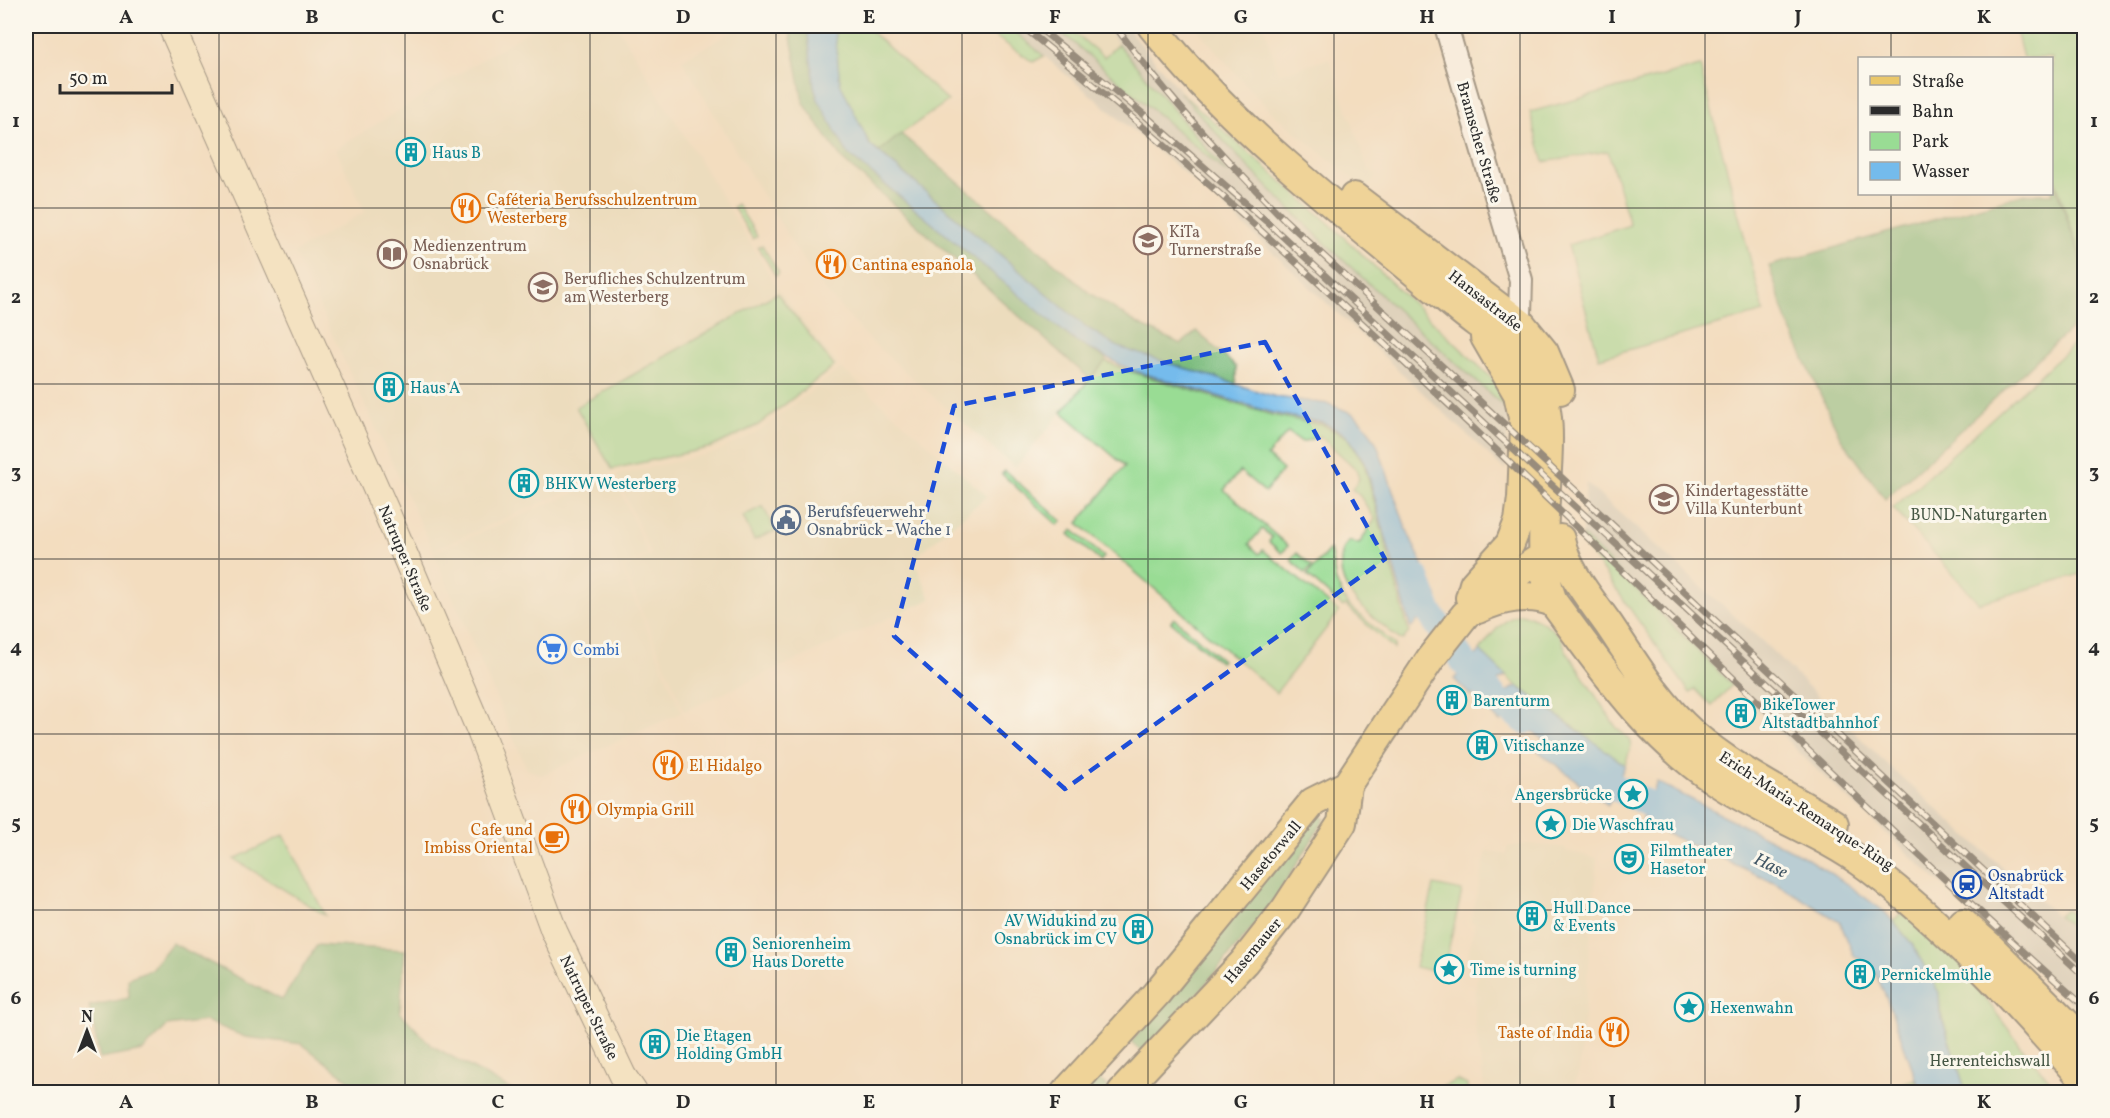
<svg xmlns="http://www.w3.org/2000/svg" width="2110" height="1118" font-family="Vollkorn,serif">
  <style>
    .built { fill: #e5dbba }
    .industrial { fill: #c7c5b8 }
    .green { fill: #99dc94; stroke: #628460; stroke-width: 1.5 }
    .forest { fill: #7abc7e; stroke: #527454; stroke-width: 1.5 }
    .water { fill: #74bbec; stroke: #50738c; stroke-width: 1.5 }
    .pier { fill: #f3ddbf }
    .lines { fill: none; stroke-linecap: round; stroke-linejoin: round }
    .river { stroke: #74bbec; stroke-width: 27 }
    .tertiary-casing { stroke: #494641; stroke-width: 26 }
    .secondary-casing { stroke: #494641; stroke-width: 28 }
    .primary-casing { stroke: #494641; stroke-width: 32 }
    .tertiary { stroke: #fff; stroke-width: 22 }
    .secondary { stroke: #f7e9c3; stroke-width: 26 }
    .primary { stroke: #eac769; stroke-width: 28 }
    .rail-casing { stroke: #2b2b2b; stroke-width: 7 }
    .rail { stroke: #fbf7ec; stroke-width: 4.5; stroke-dasharray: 14; stroke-linecap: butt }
    .marked { fill: none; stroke: #1d4ed8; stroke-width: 4.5; stroke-dasharray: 12 8; stroke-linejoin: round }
    .grid { fill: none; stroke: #2b2b2b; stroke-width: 1.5; stroke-opacity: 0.55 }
    .labels { text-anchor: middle; stroke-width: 6; stroke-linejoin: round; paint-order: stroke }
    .street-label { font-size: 16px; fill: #2b2b2b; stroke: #fbf7ec }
    .culture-label { font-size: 16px; fill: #0d838f; stroke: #fbf7ec; text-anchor: start }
    .food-label { font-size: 16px; fill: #c56008; stroke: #fbf7ec; text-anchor: start }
    .education-label { font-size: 16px; fill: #785e54; stroke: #fbf7ec; text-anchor: start }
    .service-label { font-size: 16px; fill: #4e5e75; stroke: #fbf7ec; text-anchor: start }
    .park-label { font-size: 16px; fill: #465745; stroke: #fbf7ec }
    .shop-label { font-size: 16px; fill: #366cbe; stroke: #fbf7ec; text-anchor: start }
    .transit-label { font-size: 16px; fill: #164399; stroke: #fbf7ec; text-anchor: start }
    .water-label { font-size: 18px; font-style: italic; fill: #415665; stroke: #fbf7ec }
    .neatline { fill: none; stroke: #2b2b2b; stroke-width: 2 }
    .grid-label { font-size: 20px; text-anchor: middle; font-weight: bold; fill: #2b2b2b }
  </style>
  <rect width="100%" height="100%" fill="#fbf7ec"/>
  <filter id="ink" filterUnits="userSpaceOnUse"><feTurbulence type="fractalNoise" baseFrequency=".0167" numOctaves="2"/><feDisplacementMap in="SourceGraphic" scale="12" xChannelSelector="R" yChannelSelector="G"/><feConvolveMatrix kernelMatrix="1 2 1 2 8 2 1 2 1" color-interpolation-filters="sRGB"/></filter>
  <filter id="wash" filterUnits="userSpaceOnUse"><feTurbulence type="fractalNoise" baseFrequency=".008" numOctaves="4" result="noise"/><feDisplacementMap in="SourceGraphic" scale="24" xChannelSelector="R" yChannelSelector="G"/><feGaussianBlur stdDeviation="1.35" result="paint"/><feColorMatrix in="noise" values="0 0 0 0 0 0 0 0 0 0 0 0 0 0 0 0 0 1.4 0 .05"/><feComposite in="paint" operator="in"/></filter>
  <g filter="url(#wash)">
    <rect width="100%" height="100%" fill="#f3ddbf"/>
    <path class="built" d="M 537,26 L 617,26 L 779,290 L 838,366 L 759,428 L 715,449 L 613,472 L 433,550 L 294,253 L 365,212 L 336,149 Z
      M 743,26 L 789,26 L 803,102 L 920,229 L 1090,379 L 1015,468 L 872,342 L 825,291 L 790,240 L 682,60 Z
      M 1066,26 L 1106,26 L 1118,44 L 1105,57 Z
      M 1195,26 L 1264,26 L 1279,73 L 1329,59 L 1368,168 L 1377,175 L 1366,190 L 1272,112 L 1245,85 Z
      M 841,368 L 987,496 L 913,559 L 931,599 L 684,711 L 623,568 L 651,555 L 616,475 L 716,452 L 760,430 Z
      M 614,476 L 648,554 L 621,568 L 682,712 L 542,775 L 527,769 L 433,552 Z
      M 1529,844 L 1566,848 L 1566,851 L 1597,858 L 1579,1071 L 1572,1092 L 1485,1092 L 1475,1022 L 1476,985 L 1480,958 L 1468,955 L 1475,923 L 1471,922 L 1487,851 L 1507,855 L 1507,847 Z"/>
    <path class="industrial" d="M 1008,26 L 1054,26 L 1224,169 L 1169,106 L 1118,44 L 1106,26 L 1126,26 L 1200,115 L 1251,169 L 1397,309 L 1509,411 L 1505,470 L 1220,203 Z
      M 1586,483 L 1761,640 L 1891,768 L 2084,940 L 2084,1015 L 1817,770 L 1582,535 Z"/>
    <path class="green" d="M 834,26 L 865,26 L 948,101 L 901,134 L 879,152 L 870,145 L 840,83 Z
      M 980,26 L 1008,26 L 1044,56 L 1033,62 Z
      M 1054,26 L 1066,26 L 1104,57 L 1118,44 L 1228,174 Z
      M 2015,26 L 2083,26 L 2084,32 L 2084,267 L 2052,170 L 2052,58 L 2023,58 Z
      M 1700,66 L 1764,312 L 1599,358 L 1568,245 L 1630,225 L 1608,151 L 1544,162 L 1530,112 Z
      M 1180,92 L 1331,225 L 1502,388 L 1509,411 C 1396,308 1279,208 1180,92 Z
      M 737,204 L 757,236 L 753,239 L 733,207 Z
      M 762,245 L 779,273 L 776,276 L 758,247 Z
      M 777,293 L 834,366 L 758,425 L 712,447 L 612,469 L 576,407 Z
      M 2084,335 L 2084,573 L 1979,603 L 1893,508 Z
      M 1105,361 L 1126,370 L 1272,415 L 1323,425 L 1347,437 L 1364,463 L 1409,632 L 1403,640 L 1399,639 C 1376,618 1338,597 1341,562 C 1342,553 1343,546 1350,541 L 1359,544 L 1375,519 L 1360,496 L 1352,489 L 1359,479 L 1356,469 L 1320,436 L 1302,442 L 1288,432 L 1267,456 L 1283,470 L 1265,492 L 1240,471 L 1224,490 L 1288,546 L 1282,553 L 1269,542 L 1272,537 L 1262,529 L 1249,544 L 1259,554 L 1263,550 L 1339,612 L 1276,693 L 1078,523 L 1125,466 L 1062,412 Z
      M 1005,471 L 1062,521 L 1058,525 L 1002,474 Z
      M 763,506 L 775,531 L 754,540 L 743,516 Z
      M 1073,530 L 1104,557 L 1100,561 L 1069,534 Z
      M 1582,535 L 1732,685 L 1712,706 L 1695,689 L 1690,693 L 1583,543 Z
      M 1330,549 L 1336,582 L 1347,604 L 1395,645 L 1394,649 L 1345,605 L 1343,607 L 1307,575 Z
      M 1297,553 L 1312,566 L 1305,573 L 1291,560 Z
      M 1520,614 L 1530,616 L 1546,624 L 1560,636 L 1567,652 L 1616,727 L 1629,739 L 1631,746 L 1625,765 L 1511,681 L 1480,651 C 1491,635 1501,620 1520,614 Z
      M 1174,618 L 1222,660 L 1220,662 L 1171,622 Z
      M 284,835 L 325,915 L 234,859 Z
      M 1434,885 L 1462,891 L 1443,973 L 1415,967 Z
      M 2066,909 L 2084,922 L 2084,939 L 2058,915 Z
      M 1901,913 L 1929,929 L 1971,971 L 1977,987 L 2023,1049 L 2060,1092 L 1966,1092 L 1940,1012 L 1939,993 L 1912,944 L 1893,921 Z
      M 1915,1079 L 1921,1092 L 1875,1092 Z
      M 1457,1080 L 1467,1085 L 1467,1092 L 1431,1092 Z"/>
    <path class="forest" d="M 789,26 L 807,26 L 814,86 L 818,99 L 848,154 L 1075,341 L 1107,359 L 1090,379 L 841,158 L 803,102 Z
      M 901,134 L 1091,294 L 1138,324 L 1181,344 L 1197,331 L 1236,367 L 1236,384 L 1118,347 L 1086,327 L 879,152 Z
      M 2055,185 L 2084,267 L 2084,317 L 1885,499 L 1840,437 L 1787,321 L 1769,266 L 2025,194 L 2052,194 L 2052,186 Z
      M 1316,812 L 1325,819 L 1272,904 L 1146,1056 L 1131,1042 Z
      M 172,943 L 282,1000 L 317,945 L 405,950 L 400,1012 L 431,1045 L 515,1092 L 364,1092 L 302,1044 L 245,1037 L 206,1021 L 167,1026 L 143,1051 L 100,1059 L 89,1006 L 129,998 L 128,978 L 151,969 Z
      M 1099,1079 L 1107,1086 L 1107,1092 L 1075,1092 L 1086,1080 Z"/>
    <path class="water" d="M 807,26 L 834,26 L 840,83 L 870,145 L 1086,327 L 1118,347 L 1276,397 L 1329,404 L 1354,414 L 1367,427 L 1377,444 L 1406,528 L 1438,598 L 1411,629 L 1365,462 L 1347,435 L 1324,423 L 1273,413 L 1129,369 L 1075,341 L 848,154 L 818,99 L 814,86 Z
      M 1480,651 L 1506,676 L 1471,696 L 1454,679 Z
      M 1517,686 L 1625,765 L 1608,805 L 1537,750 L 1544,740 L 1508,713 L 1500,722 L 1482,705 Z
      M 1657,782 L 1803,856 L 1841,880 L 1885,912 L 1912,944 L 1939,993 L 1940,1012 L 1966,1092 L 1921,1092 L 1888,1002 L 1871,963 L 1864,966 L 1860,958 L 1854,956 L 1840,922 L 1776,883 L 1641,822 Z"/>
    <path class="pier" d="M 1440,596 L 1440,600 L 1413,631 L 1409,632 Z"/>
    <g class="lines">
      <path class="river" d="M 1416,577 L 1429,612 L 1462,660 L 1497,700 L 1525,721
        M 1587,767 L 1615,787 L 1681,820"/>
    </g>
  </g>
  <g filter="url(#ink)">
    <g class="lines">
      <g class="tertiary-casing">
        <path id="tertiary" d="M 1446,26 L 1521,280 L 1520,315 L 1522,325"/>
      </g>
      <g class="secondary-casing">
        <path id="secondary" d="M 171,26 L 386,511 L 480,731 L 554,931 L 623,1076 L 634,1092"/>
      </g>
      <g class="primary-casing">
        <path id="primary" d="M 1152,26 C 1231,126 1333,204 1431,286 C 1446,298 1461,311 1477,323 C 1497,337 1518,348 1532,370 C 1570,430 1525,531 1553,602 C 1602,668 1647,736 1717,782 C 1765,814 1821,832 1868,867 C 1949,929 2018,1003 2084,1080
          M 1354,197 L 1522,325 L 1544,352 L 1560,390
          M 1560,539 C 1567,572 1590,598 1609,625 C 1634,662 1658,703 1692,733 C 1735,771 1786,794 1834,824
          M 1470,598 L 1474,584 L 1510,544 L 1519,521 L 1522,498 L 1525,427 L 1518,394 L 1485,337
          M 1478,609 C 1500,598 1530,592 1553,602
          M 1963,923 L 1988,945 L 2084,1041
          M 1066,1092 L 1156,994 L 1313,802 L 1347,785 L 1431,658 L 1465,615 L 1487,594 L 1555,548
          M 1122,1092 L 1244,962 L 1285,910 L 1342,823 L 1347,785"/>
      </g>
      <use href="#tertiary" class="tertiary"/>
      <use href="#secondary" class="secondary"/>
      <use href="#primary" class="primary"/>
      <g class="rail-casing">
        <path id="rail" d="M 1022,26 C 1397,329 1724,686 2084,1006
          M 1037,26 L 1148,118 L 1266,221 L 2084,976
          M 1115,26 C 1165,94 1223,157 1283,218 L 2084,964"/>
      </g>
      <use href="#rail" class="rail"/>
    </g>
  </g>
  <path d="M0 0H2110V1118H0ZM 1265,342 L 1385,559 L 1065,789 L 894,636 L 954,406 Z" fill="#f3ddbf" fill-opacity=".55" fill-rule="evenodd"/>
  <path class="marked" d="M 1265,342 L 1385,559 L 1065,789 L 894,636 L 954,406 Z"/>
  <path class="grid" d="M 219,26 L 219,1092M 405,26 L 405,1092M 590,26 L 590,1092M 776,26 L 776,1092M 962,26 L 962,1092M 1148,26 L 1148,1092M 1334,26 L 1334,1092M 1520,26 L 1520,1092M 1705,26 L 1705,1092M 1891,26 L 1891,58M 1891,194 L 1891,1092M 26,208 L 2084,208M 26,384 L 2084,384M 26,559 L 2084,559M 26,734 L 2084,734M 26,910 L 2084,910"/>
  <defs>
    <g id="building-ring" transform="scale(1.5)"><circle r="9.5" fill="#fbf7ec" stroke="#0f9aa8" stroke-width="1.5"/><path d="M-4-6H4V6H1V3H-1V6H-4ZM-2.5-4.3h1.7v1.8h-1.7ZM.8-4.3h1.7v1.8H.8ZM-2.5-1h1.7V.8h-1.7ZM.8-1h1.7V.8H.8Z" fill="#0f9aa8"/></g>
    <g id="restaurant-ring" transform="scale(1.5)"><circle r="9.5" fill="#fbf7ec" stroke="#e8710a" stroke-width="1.5"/><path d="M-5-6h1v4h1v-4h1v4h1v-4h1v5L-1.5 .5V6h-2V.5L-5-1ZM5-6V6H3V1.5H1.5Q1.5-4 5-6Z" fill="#e8710a"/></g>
    <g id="school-ring" transform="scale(1.5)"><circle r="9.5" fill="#fbf7ec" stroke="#8d6e63" stroke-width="1.5"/><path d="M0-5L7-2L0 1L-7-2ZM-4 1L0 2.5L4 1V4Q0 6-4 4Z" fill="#8d6e63"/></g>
    <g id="library-ring" transform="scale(1.5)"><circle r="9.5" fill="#fbf7ec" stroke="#8d6e63" stroke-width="1.5"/><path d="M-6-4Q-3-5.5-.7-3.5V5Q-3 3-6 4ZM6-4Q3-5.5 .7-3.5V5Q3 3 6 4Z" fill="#8d6e63"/></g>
    <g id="civic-ring" transform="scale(1.5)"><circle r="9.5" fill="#fbf7ec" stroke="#5c6f8a" stroke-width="1.5"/><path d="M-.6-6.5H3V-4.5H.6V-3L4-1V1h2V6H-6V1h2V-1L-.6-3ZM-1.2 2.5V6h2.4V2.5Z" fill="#5c6f8a"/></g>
    <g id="supermarket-ring" transform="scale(1.5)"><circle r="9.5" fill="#fbf7ec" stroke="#3f7fe0" stroke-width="1.5"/><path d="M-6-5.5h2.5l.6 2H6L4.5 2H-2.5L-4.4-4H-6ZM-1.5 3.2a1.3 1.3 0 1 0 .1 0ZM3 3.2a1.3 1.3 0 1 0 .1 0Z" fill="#3f7fe0"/></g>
    <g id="sight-ring" transform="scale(1.5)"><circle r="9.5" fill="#fbf7ec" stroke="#0f9aa8" stroke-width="1.5"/><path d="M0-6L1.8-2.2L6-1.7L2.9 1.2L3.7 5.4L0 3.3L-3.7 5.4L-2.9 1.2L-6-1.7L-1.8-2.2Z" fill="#0f9aa8"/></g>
    <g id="cafe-ring" transform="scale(1.5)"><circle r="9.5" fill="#fbf7ec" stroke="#e8710a" stroke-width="1.5"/><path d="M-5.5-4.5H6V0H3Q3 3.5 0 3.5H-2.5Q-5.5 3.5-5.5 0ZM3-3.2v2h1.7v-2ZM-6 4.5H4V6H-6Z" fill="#e8710a"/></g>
    <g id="theatre-ring" transform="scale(1.5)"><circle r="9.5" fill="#fbf7ec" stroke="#0f9aa8" stroke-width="1.5"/><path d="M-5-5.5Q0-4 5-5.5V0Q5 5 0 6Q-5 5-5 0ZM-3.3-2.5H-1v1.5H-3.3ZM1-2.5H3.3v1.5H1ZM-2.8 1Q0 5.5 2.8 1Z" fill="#0f9aa8"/></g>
    <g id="station-ring" transform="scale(1.5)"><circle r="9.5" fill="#fbf7ec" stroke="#1a4fb4" stroke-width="1.5"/><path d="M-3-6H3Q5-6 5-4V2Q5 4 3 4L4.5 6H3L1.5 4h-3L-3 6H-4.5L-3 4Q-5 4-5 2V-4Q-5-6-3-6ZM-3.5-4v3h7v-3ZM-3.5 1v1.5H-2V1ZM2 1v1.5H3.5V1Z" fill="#1a4fb4"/></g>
  </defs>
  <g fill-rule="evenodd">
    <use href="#building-ring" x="411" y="152"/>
    <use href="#restaurant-ring" x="466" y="208"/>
    <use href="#school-ring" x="1148" y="240"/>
    <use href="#library-ring" x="392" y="254"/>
    <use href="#restaurant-ring" x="831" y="264"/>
    <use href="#school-ring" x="543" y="287"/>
    <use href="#building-ring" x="389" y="387"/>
    <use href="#building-ring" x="524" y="483"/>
    <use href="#school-ring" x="1664" y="499"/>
    <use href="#civic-ring" x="786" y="520"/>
    <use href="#supermarket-ring" x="552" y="649"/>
    <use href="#building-ring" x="1452" y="700"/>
    <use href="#building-ring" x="1741" y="713"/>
    <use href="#building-ring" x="1482" y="745"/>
    <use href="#restaurant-ring" x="668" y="765"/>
    <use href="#sight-ring" x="1633" y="794"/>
    <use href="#restaurant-ring" x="576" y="809"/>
    <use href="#sight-ring" x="1551" y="824"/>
    <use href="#cafe-ring" x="554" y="838"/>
    <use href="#theatre-ring" x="1629" y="859"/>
    <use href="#station-ring" x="1967" y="884"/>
    <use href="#building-ring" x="1532" y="916"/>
    <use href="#building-ring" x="1138" y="929"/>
    <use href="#building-ring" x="731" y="952"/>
    <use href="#sight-ring" x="1449" y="969"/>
    <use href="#building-ring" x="1860" y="974"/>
    <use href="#sight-ring" x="1689" y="1007"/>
    <use href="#restaurant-ring" x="1614" y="1032"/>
    <use href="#building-ring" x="655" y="1044"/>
  </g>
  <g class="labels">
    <g class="street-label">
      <text transform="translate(1480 142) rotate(74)" y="6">Bramscher Straße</text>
      <text transform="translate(1486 300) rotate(38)" y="6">Hansastraße</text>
      <text transform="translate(406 558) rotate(67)" y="6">Natruper Straße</text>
      <text transform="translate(1807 810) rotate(33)" y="6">Erich-Maria-Remarque-Ring</text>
      <text transform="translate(1270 855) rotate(-50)" y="6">Hasetorwall</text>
      <text transform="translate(1252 950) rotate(-50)" y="6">Hasemauer</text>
      <text transform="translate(590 1007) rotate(64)" y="6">Natruper Straße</text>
    </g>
    <g class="culture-label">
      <text x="432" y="158">Haus B</text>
      <text x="410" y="393">Haus A</text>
      <text x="545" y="489">BHKW Westerberg</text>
      <text x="1473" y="706">Barenturm</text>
      <text x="1762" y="710">BikeTower<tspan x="1762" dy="18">Altstadtbahnhof</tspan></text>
      <text x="1503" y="751">Vitischanze</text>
      <text x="1612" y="800" text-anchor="end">Angersbrücke</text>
      <text x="1572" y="830">Die Waschfrau</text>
      <text x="1650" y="856">Filmtheater<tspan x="1650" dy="18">Hasetor</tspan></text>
      <text x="1553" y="913">Hull Dance<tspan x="1553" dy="18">&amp; Events</tspan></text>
      <text x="1117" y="926" text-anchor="end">AV Widukind zu<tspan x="1117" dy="18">Osnabrück im CV</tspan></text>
      <text x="752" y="949">Seniorenheim<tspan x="752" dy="18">Haus Dorette</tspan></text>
      <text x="1470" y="975">Time is turning</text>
      <text x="1881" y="980">Pernickelmühle</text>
      <text x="1710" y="1013">Hexenwahn</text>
      <text x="676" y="1041">Die Etagen<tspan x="676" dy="18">Holding GmbH</tspan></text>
    </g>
    <g class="food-label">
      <text x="487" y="205">Caféteria Berufsschulzentrum<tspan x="487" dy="18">Westerberg</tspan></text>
      <text x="852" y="270">Cantina española</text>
      <text x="689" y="771">El Hidalgo</text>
      <text x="597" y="815">Olympia Grill</text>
      <text x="533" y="835" text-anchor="end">Cafe und<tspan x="533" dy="18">Imbiss Oriental</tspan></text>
      <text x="1593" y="1038" text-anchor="end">Taste of India</text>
    </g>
    <g class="education-label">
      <text x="1169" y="237">KiTa<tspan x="1169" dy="18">Turnerstraße</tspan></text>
      <text x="413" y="251">Medienzentrum<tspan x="413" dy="18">Osnabrück</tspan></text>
      <text x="564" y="284">Berufliches Schulzentrum<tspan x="564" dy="18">am Westerberg</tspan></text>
      <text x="1685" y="496">Kindertagesstätte<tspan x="1685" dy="18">Villa Kunterbunt</tspan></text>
    </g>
    <g class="service-label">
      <text x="807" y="517">Berufsfeuerwehr<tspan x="807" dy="18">Osnabrück - Wache 1</tspan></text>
    </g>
    <g class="park-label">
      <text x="1979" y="520">BUND-Naturgarten</text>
      <text x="1990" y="1066">Herrenteichswall</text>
    </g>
    <g class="shop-label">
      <text x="573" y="655">Combi</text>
    </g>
    <g class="transit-label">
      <text x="1988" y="881">Osnabrück<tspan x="1988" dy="18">Altstadt</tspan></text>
    </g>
    <g class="water-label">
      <text transform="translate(1771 865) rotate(26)" y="6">Hase</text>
    </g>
  </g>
  <rect width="2110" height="1118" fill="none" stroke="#fbf7ec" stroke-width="66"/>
  <rect x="1858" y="57" width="195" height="138" fill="#fbf7ec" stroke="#a8a59f" stroke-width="1.5"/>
  <rect x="1870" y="76" width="30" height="9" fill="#eac769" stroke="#a8a59f" stroke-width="1.5"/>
  <text x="1912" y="87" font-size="18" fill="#2b2b2b">Straße</text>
  <rect x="1870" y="106" width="30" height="9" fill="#2b2b2b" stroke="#a8a59f" stroke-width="1.5"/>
  <text x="1912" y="117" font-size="18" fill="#2b2b2b">Bahn</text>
  <rect x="1870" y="132" width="30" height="18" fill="#99dc94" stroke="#a8a59f" stroke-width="1.5"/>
  <text x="1912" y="147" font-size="18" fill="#2b2b2b">Park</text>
  <rect x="1870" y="162" width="30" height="18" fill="#74bbec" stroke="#a8a59f" stroke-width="1.5"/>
  <text x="1912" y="177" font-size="18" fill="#2b2b2b">Wasser</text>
  <g transform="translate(87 1031)" stroke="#fbf7ec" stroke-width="4.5" paint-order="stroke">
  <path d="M0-4.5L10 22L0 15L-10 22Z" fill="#2b2b2b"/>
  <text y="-9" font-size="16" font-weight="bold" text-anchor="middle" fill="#2b2b2b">N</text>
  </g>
  <path d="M60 84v9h112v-9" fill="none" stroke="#2b2b2b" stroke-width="3"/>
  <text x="69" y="84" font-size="18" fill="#2b2b2b" stroke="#fbf7ec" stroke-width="4.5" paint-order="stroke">50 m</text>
  <rect x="33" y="33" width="2044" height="1052" class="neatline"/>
  <g class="grid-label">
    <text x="126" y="23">A</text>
    <text x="312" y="23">B</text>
    <text x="498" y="23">C</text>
    <text x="683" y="23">D</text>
    <text x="869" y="23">E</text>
    <text x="1055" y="23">F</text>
    <text x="1241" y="23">G</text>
    <text x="1427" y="23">H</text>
    <text x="1612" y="23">I</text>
    <text x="1798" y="23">J</text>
    <text x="1984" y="23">K</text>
    <text x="16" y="127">1</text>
    <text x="2094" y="127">1</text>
    <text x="16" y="303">2</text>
    <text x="2094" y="303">2</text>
    <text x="16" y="478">3</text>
    <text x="2094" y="478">3</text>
    <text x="16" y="653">4</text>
    <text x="2094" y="653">4</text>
    <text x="16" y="829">5</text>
    <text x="2094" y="829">5</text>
    <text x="16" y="1004">6</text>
    <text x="2094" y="1004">6</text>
    <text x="126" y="1108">A</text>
    <text x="312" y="1108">B</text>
    <text x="498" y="1108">C</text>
    <text x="683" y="1108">D</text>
    <text x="869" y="1108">E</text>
    <text x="1055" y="1108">F</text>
    <text x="1241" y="1108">G</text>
    <text x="1427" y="1108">H</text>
    <text x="1612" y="1108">I</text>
    <text x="1798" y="1108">J</text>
    <text x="1984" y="1108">K</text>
  </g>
</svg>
